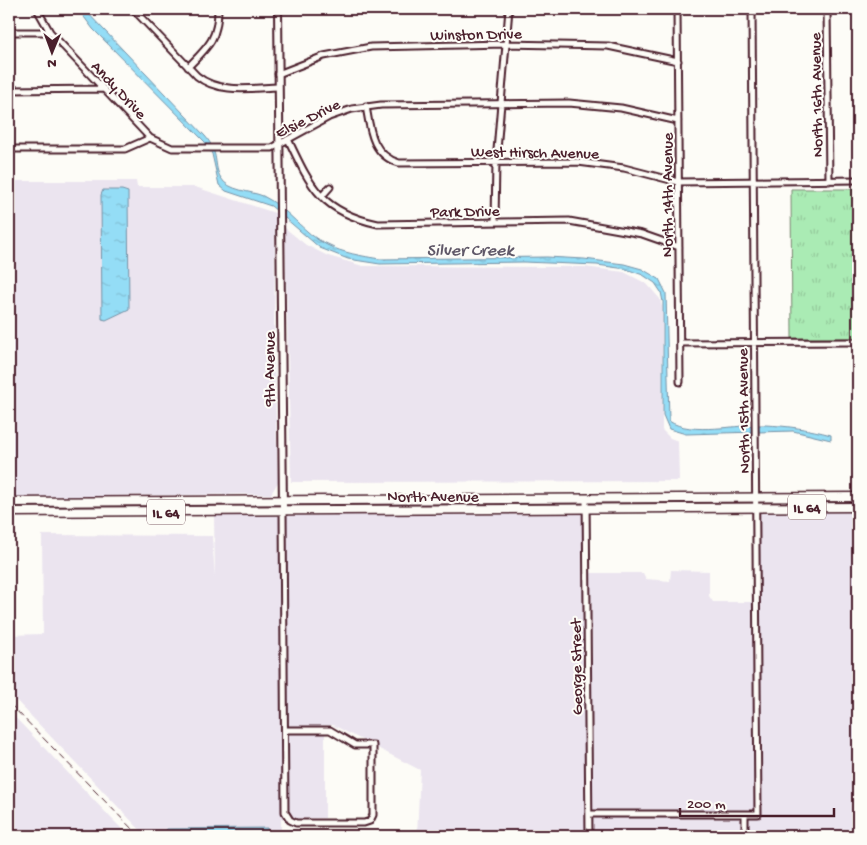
<svg xmlns="http://www.w3.org/2000/svg" width="867" height="845" font-family="'Gochi Hand',sans-serif">
  <style>
    .built { fill: #ebe4ef }
    .park { fill: url(#park-tufts); stroke: #7a8570 }
    .water { fill: url(#water-ripples); stroke: #7691a5 }
    .lines { fill: none; stroke-linecap: round; stroke-linejoin: round }
    .stream { stroke: #7691a5; stroke-width: 1 }
    .minor-casing { stroke: #4a1f2b; stroke-width: 9 }
    .tertiary-casing { stroke: #4a1f2b; stroke-width: 10 }
    .primary-casing { stroke: #4a1f2b; stroke-width: 11 }
    .minor { stroke: #fdfcf7; stroke-width: 5 }
    .tertiary { stroke: #fdfcf7; stroke-width: 6 }
    .primary { stroke: #fdfcf7; stroke-width: 8 }
    .rail { stroke: #4a1f2b; stroke-width: 1; stroke-dasharray: 8 4; stroke-linecap: butt }
    .labels { text-anchor: middle; stroke-width: 4; stroke-linejoin: round; paint-order: stroke }
    .shield { fill: #fdfcf7; stroke: #806168; stroke-width: 1 }
    .shield-label { font-size: 15px; font-weight: bold; fill: #4a1f2b }
    .street-label { font-size: 16px; fill: #4a1f2b; stroke: #fdfcf7 }
    .water-label { font-size: 18px; font-style: italic; fill: #605868; stroke: #fdfcf7 }
  </style>
  <defs>
    <pattern id="park-tufts" width="24" height="20" patternUnits="userSpaceOnUse" patternTransform="scale(1.25)"><rect width="24" height="20" fill="#aaebb4"/><path d="M3 7l-1-3M5 7V3M7 7l1-3M15 17l-1-3M17 17v-4M19 17l1-3" fill="none" stroke="#94c99b"/></pattern>
    <pattern id="water-ripples" width="26" height="14" patternUnits="userSpaceOnUse" patternTransform="scale(1.25)"><rect width="26" height="14" fill="#94ddf6"/><path d="M2 4q2-2 4 0t4 0M15 11q2-2 4 0t4 0" fill="none" stroke="#81bdd3"/></pattern>
  </defs>
  <rect width="100%" height="100%" fill="#fdfcf7"/>
  <filter id="ink" filterUnits="userSpaceOnUse"><feTurbulence type="fractalNoise" baseFrequency=".02" numOctaves="2"/><feDisplacementMap in="SourceGraphic" scale="10" xChannelSelector="R" yChannelSelector="G"/><feConvolveMatrix kernelMatrix="1 2 1 2 8 2 1 2 1" color-interpolation-filters="sRGB"/></filter>
  <g filter="url(#ink)">
    <path class="built" d="M 9,181 L 136,181 L 137,187 L 195,187 L 275,213 L 274,361 L 278,482 L 271,494 L 9,497 Z
      M 285,228 L 306,245 L 328,256 L 363,266 L 584,267 L 624,272 L 647,284 L 660,299 L 662,307 L 662,430 L 670,438 L 678,441 L 679,481 L 291,482 Z
      M 760,512 L 858,512 L 858,836 L 417,836 L 420,770 L 333,725 L 281,728 L 282,734 L 325,733 L 325,818 L 281,819 L 281,836 L 146,836 L 9,693 L 9,635 L 43,634 L 42,535 L 212,536 L 215,577 L 214,516 L 584,514 L 587,666 L 592,665 L 591,573 L 643,573 L 646,579 L 670,581 L 671,570 L 709,571 L 709,596 L 713,602 L 759,602 Z
      M 9,711 L 111,818 L 129,836 L 9,836 Z"/>
    <path class="park" d="M 791,189 L 858,189 L 858,338 L 792,338 Z"/>
    <path class="water" d="M 78,9 L 84,9 L 205,136 C 220,153 213,166 221,178 C 228,191 251,191 263,196 C 288,208 303,233 327,245 C 343,253 362,256 380,259 L 547,257 L 584,259 L 624,264 L 642,269 L 659,279 L 666,293 L 669,421 C 691,436 739,424 765,425 C 788,426 809,429 831,435 L 831,440 L 793,431 L 686,434 L 669,429 L 663,415 L 663,302 L 661,292 L 655,283 L 643,275 L 626,269 L 597,265 L 524,262 L 380,264 L 348,259 L 320,248 L 271,206 L 226,191 L 219,185 L 212,154 L 205,142 L 93,29 Z
      M 103,190 L 122,190 L 128,192 L 129,309 L 106,320 L 102,319 L 101,195 Z
      M 267,828 L 269,836 L 168,836 L 165,831 L 167,829 Z"/>
    <g class="lines">
      <path class="stream" d="M 317,239 L 334,247"/>
      <g class="minor-casing">
        <path id="minor" d="M 37,9 L 50,32 L 150,138
          M 133,9 L 197,76 C 219,94 251,88 278,87
          M 677,9 L 680,382
          M 827,9 L 829,181
          M 9,32 L 50,32
          M 188,67 C 208,47 218,39 218,9
          M 278,74 L 324,56 L 371,47 L 505,44 L 608,46 L 678,61
          M 9,90 L 104,89
          M 366,106 C 370,130 372,155 399,163 L 578,162 L 624,168 L 678,182 L 858,180
          M 288,139 C 311,188 322,212 378,224 L 569,221 L 642,234 L 679,247
          M 9,149 L 125,149 L 150,138 L 172,148 L 272,148 L 329,117 L 352,109 L 381,105 L 569,103 L 621,108 L 678,121
          M 322,196 L 330,187
          M 495,222 L 496,162 L 509,9
          M 680,343 L 858,342
          M 586,498 L 589,836
          M 283,510 C 284,611 284,711 285,812 L 290,820 L 296,823 L 364,823 L 370,821 L 373,815 L 373,745 L 355,745 L 330,730 L 285,730
          M 589,814 L 758,814 L 752,9
          M 745,814 L 745,836"/>
      </g>
      <g class="tertiary-casing">
        <path id="tertiary" d="M 278,9 L 283,510"/>
      </g>
      <g class="primary-casing">
        <path id="primary" d="M 9,502 L 858,497
          M 9,512 L 858,507"/>
      </g>
      <use href="#minor" class="minor"/>
      <use href="#tertiary" class="tertiary"/>
      <use href="#primary" class="primary"/>
      <path class="rail" d="M 9,703 L 139,836"/>
    </g>
  </g>
  <g class="labels">
    <g class="shield">
      <rect x="788" y="494.5" width="38" height="25" rx="4"/>
      <rect x="147" y="499.5" width="38" height="25" rx="4"/>
    </g>
    <g class="shield-label">
      <text x="807" y="512">IL 64</text>
      <text x="166" y="517">IL 64</text>
    </g>
    <g class="street-label">
      <text transform="translate(476 33) rotate(-1)" y="6">Winston Drive</text>
      <text transform="translate(120 89) rotate(47)" y="6">Andy Drive</text>
      <text transform="translate(815 95) rotate(-91)" y="6">North 16th Avenue</text>
      <text transform="translate(307 117) rotate(-26)" y="6">Elsie Drive</text>
      <text transform="translate(535 151) rotate(1)" y="6">West Hirsch Avenue</text>
      <text transform="translate(666 195) rotate(-90)" y="6">North 14th Avenue</text>
      <text transform="translate(465 210) rotate(-1)" y="6">Park Drive</text>
      <text transform="translate(268 369) rotate(-90)" y="6">9th Avenue</text>
      <text transform="translate(742 411) rotate(-91)" y="6">North 15th Avenue</text>
      <text x="433" y="501">North Avenue</text>
      <text transform="translate(575 667) rotate(-91)" y="6">George Street</text>
    </g>
    <g class="water-label">
      <text x="470" y="255">Silver Creek</text>
    </g>
  </g>
  <rect width="867" height="845" fill="none" stroke="#fdfcf7" stroke-width="30"/>
  <rect x="15" y="15" width="837" height="815" fill="none" stroke="#4a1f2b" stroke-width="2" filter="url(#ink)"/>
  <g transform="translate(52 52) rotate(181)" stroke="#fdfcf7" stroke-width="4" paint-order="stroke">
  <path d="M0-4L9 19L0 12L-9 19Z" fill="#4a1f2b"/>
  <text y="-8" font-size="14" font-weight="bold" text-anchor="middle" fill="#4a1f2b">N</text>
  </g>
  <path d="M680 808v8h154v-8" fill="none" stroke="#4a1f2b" stroke-width="2.5"/>
  <text x="687" y="808" font-size="15" fill="#4a1f2b" stroke="#fdfcf7" stroke-width="4" paint-order="stroke">200 m</text>
</svg>
